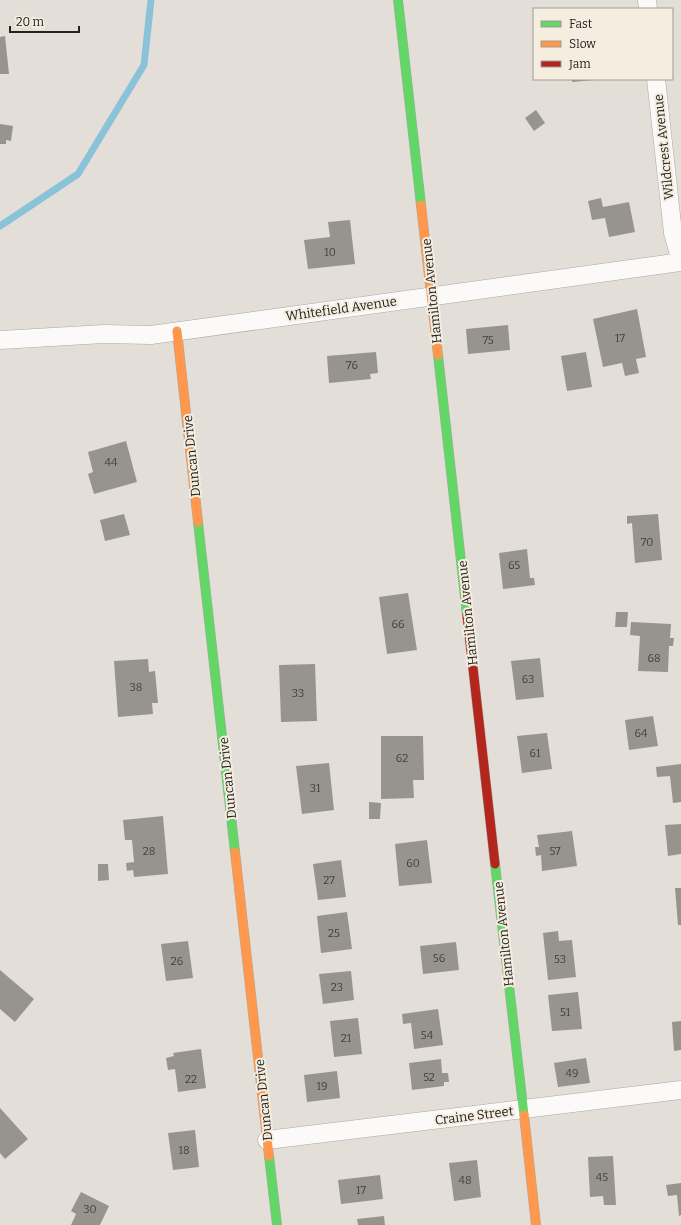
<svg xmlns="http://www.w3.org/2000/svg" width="681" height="1225" font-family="Bitter,serif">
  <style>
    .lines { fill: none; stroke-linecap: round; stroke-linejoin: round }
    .stream { stroke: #89c2d9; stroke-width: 7 }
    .building { fill: #97948e }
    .street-casing { stroke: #aba8a3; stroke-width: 19 }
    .fast-casing { stroke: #aba8a3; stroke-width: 10 }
    .slow-casing { stroke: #aba8a3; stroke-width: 10 }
    .jam-casing { stroke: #aba8a3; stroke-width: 10 }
    .street { stroke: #fbfaf9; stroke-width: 18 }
    .fast { stroke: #63d668; stroke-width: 9 }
    .slow { stroke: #ff974d; stroke-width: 9 }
    .jam { stroke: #b3261e; stroke-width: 9 }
    .labels { text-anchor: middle; stroke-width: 4; stroke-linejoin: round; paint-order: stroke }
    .number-label { font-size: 11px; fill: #423e39 }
    .street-label { font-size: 13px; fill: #25221d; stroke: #f5ede0 }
  </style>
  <rect width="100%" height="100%" fill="#e3dfd8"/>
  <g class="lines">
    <path class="stream" d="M 0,226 L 78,174 L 144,65 L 151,0"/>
  </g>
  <path class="building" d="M 5,36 L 9,74 L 0,74 L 0,37 Z
    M 572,79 L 594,79 L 594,80 L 572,82 Z
    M 536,110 L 545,123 L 534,131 L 525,118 Z
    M 0,124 L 13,126 L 11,141 L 6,140 L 6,144 L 0,144 Z
    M 601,198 L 603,207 L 629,202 L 635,232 L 609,237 L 605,218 L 592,220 L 588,201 Z
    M 350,220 L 355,264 L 308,269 L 304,240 L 330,237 L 328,222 Z
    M 637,309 L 646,357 L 636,359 L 639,373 L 625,376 L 622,363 L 603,367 L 593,319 Z
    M 508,325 L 510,350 L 468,354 L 466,329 Z
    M 376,352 L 378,373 L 370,374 L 371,379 L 329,383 L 327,356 Z
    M 586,352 L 592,387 L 567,391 L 561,356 Z
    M 126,441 L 137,482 L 94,494 L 88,474 L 93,472 L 88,452 Z
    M 124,514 L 130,535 L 105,541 L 100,520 Z
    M 658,514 L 662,560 L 635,563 L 632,523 L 627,524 L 627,516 Z
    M 527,549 L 530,578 L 534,578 L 535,585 L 503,589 L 499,553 Z
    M 408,593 L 417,650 L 387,654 L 379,597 Z
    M 616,612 L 628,612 L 627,627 L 615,627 Z
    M 631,622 L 671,624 L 670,638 L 674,638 L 673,646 L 669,646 L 668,672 L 638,671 L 640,636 L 630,635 Z
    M 540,658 L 544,697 L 516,700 L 511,661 Z
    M 148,659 L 149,672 L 155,671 L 158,703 L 152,703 L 153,714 L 118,717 L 114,661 Z
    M 315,664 L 317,721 L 281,722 L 279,665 Z
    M 653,716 L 658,746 L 629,750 L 625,720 Z
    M 547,733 L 552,769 L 522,773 L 517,736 Z
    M 381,736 L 423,736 L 424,780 L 413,780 L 414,798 L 381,799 Z
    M 329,763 L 334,810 L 302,814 L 296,766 Z
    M 681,764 L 681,802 L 673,803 L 670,776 L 657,777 L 656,767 Z
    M 369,802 L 381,803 L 380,819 L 369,819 Z
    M 163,816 L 168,874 L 134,877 L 133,870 L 127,871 L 126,863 L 134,862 L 132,840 L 125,840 L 123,820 Z
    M 681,824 L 681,854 L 668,856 L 665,825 Z
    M 572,831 L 577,866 L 542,871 L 541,855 L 536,856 L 535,847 L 539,847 L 537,835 Z
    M 427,840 L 432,883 L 399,886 L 395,844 Z
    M 341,860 L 346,897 L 318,900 L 313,864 Z
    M 98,864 L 108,864 L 109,880 L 98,881 Z
    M 675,888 L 681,888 L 681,925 L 678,925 Z
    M 347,912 L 352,949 L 321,953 L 317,916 Z
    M 558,931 L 559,941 L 572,940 L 576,977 L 548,980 L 543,933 Z
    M 188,941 L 193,978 L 166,981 L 161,944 Z
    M 456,942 L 459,970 L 423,974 L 420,946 Z
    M 0,970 L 34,999 L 15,1022 L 0,1009 Z
    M 351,971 L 354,1000 L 323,1004 L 319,974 Z
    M 578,992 L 582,1029 L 552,1031 L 548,995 Z
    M 438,1009 L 443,1045 L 414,1049 L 411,1023 L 403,1024 L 402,1014 Z
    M 358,1018 L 362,1054 L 334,1057 L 330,1021 Z
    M 681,1021 L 681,1050 L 674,1051 L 672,1022 Z
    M 201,1049 L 206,1088 L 178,1092 L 175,1069 L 168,1070 L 166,1058 L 174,1056 L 173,1053 Z
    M 586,1058 L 590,1083 L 558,1087 L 554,1063 Z
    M 441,1059 L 442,1073 L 448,1073 L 449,1082 L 444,1082 L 444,1086 L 412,1090 L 409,1063 Z
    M 337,1071 L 340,1098 L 307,1102 L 304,1075 Z
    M 0,1108 L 28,1139 L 5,1159 L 0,1153 Z
    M 195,1130 L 199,1167 L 173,1170 L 168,1133 Z
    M 613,1156 L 616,1205 L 604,1205 L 603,1196 L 590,1197 L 588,1157 Z
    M 477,1160 L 481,1197 L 454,1201 L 449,1163 Z
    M 380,1175 L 383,1199 L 341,1204 L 338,1180 Z
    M 681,1183 L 681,1215 L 679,1216 L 677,1195 L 668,1196 L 666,1185 Z
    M 81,1192 L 109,1206 L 100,1225 L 71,1225 L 76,1214 L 71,1211 Z
    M 384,1216 L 385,1225 L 358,1225 L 357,1219 Z"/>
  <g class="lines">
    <g class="street-casing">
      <path id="street" d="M 647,0 L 648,9
        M 656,79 L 673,233 L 681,261
        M 0,340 L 104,334 L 151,335 L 681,262
        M 267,1140 L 681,1090"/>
    </g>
    <g class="fast-casing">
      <path id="fast" d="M 398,0 L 421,205
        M 438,355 L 467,615
        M 198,522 L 235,852
        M 495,864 L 524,1115
        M 269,1156 L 277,1225"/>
    </g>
    <g class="slow-casing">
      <path id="slow" d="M 421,205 L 438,355
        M 177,331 L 198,522
        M 235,852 L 269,1156
        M 524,1115 L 536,1225"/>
    </g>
    <g class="jam-casing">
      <path id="jam" d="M 467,615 L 495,864"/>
    </g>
    <use href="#street" class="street"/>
    <use href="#fast" class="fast"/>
    <use href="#slow" class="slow"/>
    <use href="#jam" class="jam"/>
  </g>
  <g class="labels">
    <g class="number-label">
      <text x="330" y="256">10</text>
      <text x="620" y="342">17</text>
      <text x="488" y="344">75</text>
      <text x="352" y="369">76</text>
      <text x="111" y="466">44</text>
      <text x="647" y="546">70</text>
      <text x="514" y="569">65</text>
      <text x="398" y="628">66</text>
      <text x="654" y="662">68</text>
      <text x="528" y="683">63</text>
      <text x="136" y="691">38</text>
      <text x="298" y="697">33</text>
      <text x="641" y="737">64</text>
      <text x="535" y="757">61</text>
      <text x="402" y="762">62</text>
      <text x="315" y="792">31</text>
      <text x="149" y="855">28</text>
      <text x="555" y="855">57</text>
      <text x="413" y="867">60</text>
      <text x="329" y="884">27</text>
      <text x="334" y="937">25</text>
      <text x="439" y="962">56</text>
      <text x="560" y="963">53</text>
      <text x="177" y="965">26</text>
      <text x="337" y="991">23</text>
      <text x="565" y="1016">51</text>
      <text x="427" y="1039">54</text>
      <text x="346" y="1042">21</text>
      <text x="572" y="1077">49</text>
      <text x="429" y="1081">52</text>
      <text x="191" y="1083">22</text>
      <text x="322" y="1090">19</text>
      <text x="184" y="1154">18</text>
      <text x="602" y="1181">45</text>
      <text x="465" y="1184">48</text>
      <text x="361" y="1194">17</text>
      <text x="90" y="1213">30</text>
    </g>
    <g class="street-label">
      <text transform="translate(663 147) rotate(-96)" y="5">Wildcrest Avenue</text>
      <text transform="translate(431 291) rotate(-96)" y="5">Hamilton Avenue</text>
      <text transform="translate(341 308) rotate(-8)" y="5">Whitefield Avenue</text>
      <text transform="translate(191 456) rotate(-96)" y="5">Duncan Drive</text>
      <text transform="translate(467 613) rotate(-96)" y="5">Hamilton Avenue</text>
      <text transform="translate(227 778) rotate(-96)" y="5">Duncan Drive</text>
      <text transform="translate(503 934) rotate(-96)" y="5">Hamilton Avenue</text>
      <text transform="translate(263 1100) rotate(-96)" y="5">Duncan Drive</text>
      <text transform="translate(474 1115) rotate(-7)" y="5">Craine Street</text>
    </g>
  </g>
  <rect x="533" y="8" width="140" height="72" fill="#f5ede0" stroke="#a29c92"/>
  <rect x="541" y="21" width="20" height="6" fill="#63d668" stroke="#a29c92"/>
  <text x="569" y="28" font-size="12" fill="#25221d">Fast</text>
  <rect x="541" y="41" width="20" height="6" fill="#ff974d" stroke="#a29c92"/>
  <text x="569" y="48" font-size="12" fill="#25221d">Slow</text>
  <rect x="541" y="61" width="20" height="6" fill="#b3261e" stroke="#a29c92"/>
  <text x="569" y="68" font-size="12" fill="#25221d">Jam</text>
  <path d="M10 26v6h69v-6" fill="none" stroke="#25221d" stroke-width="2"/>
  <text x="16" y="26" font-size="12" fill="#25221d" stroke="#f5ede0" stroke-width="3" paint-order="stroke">20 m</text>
</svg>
